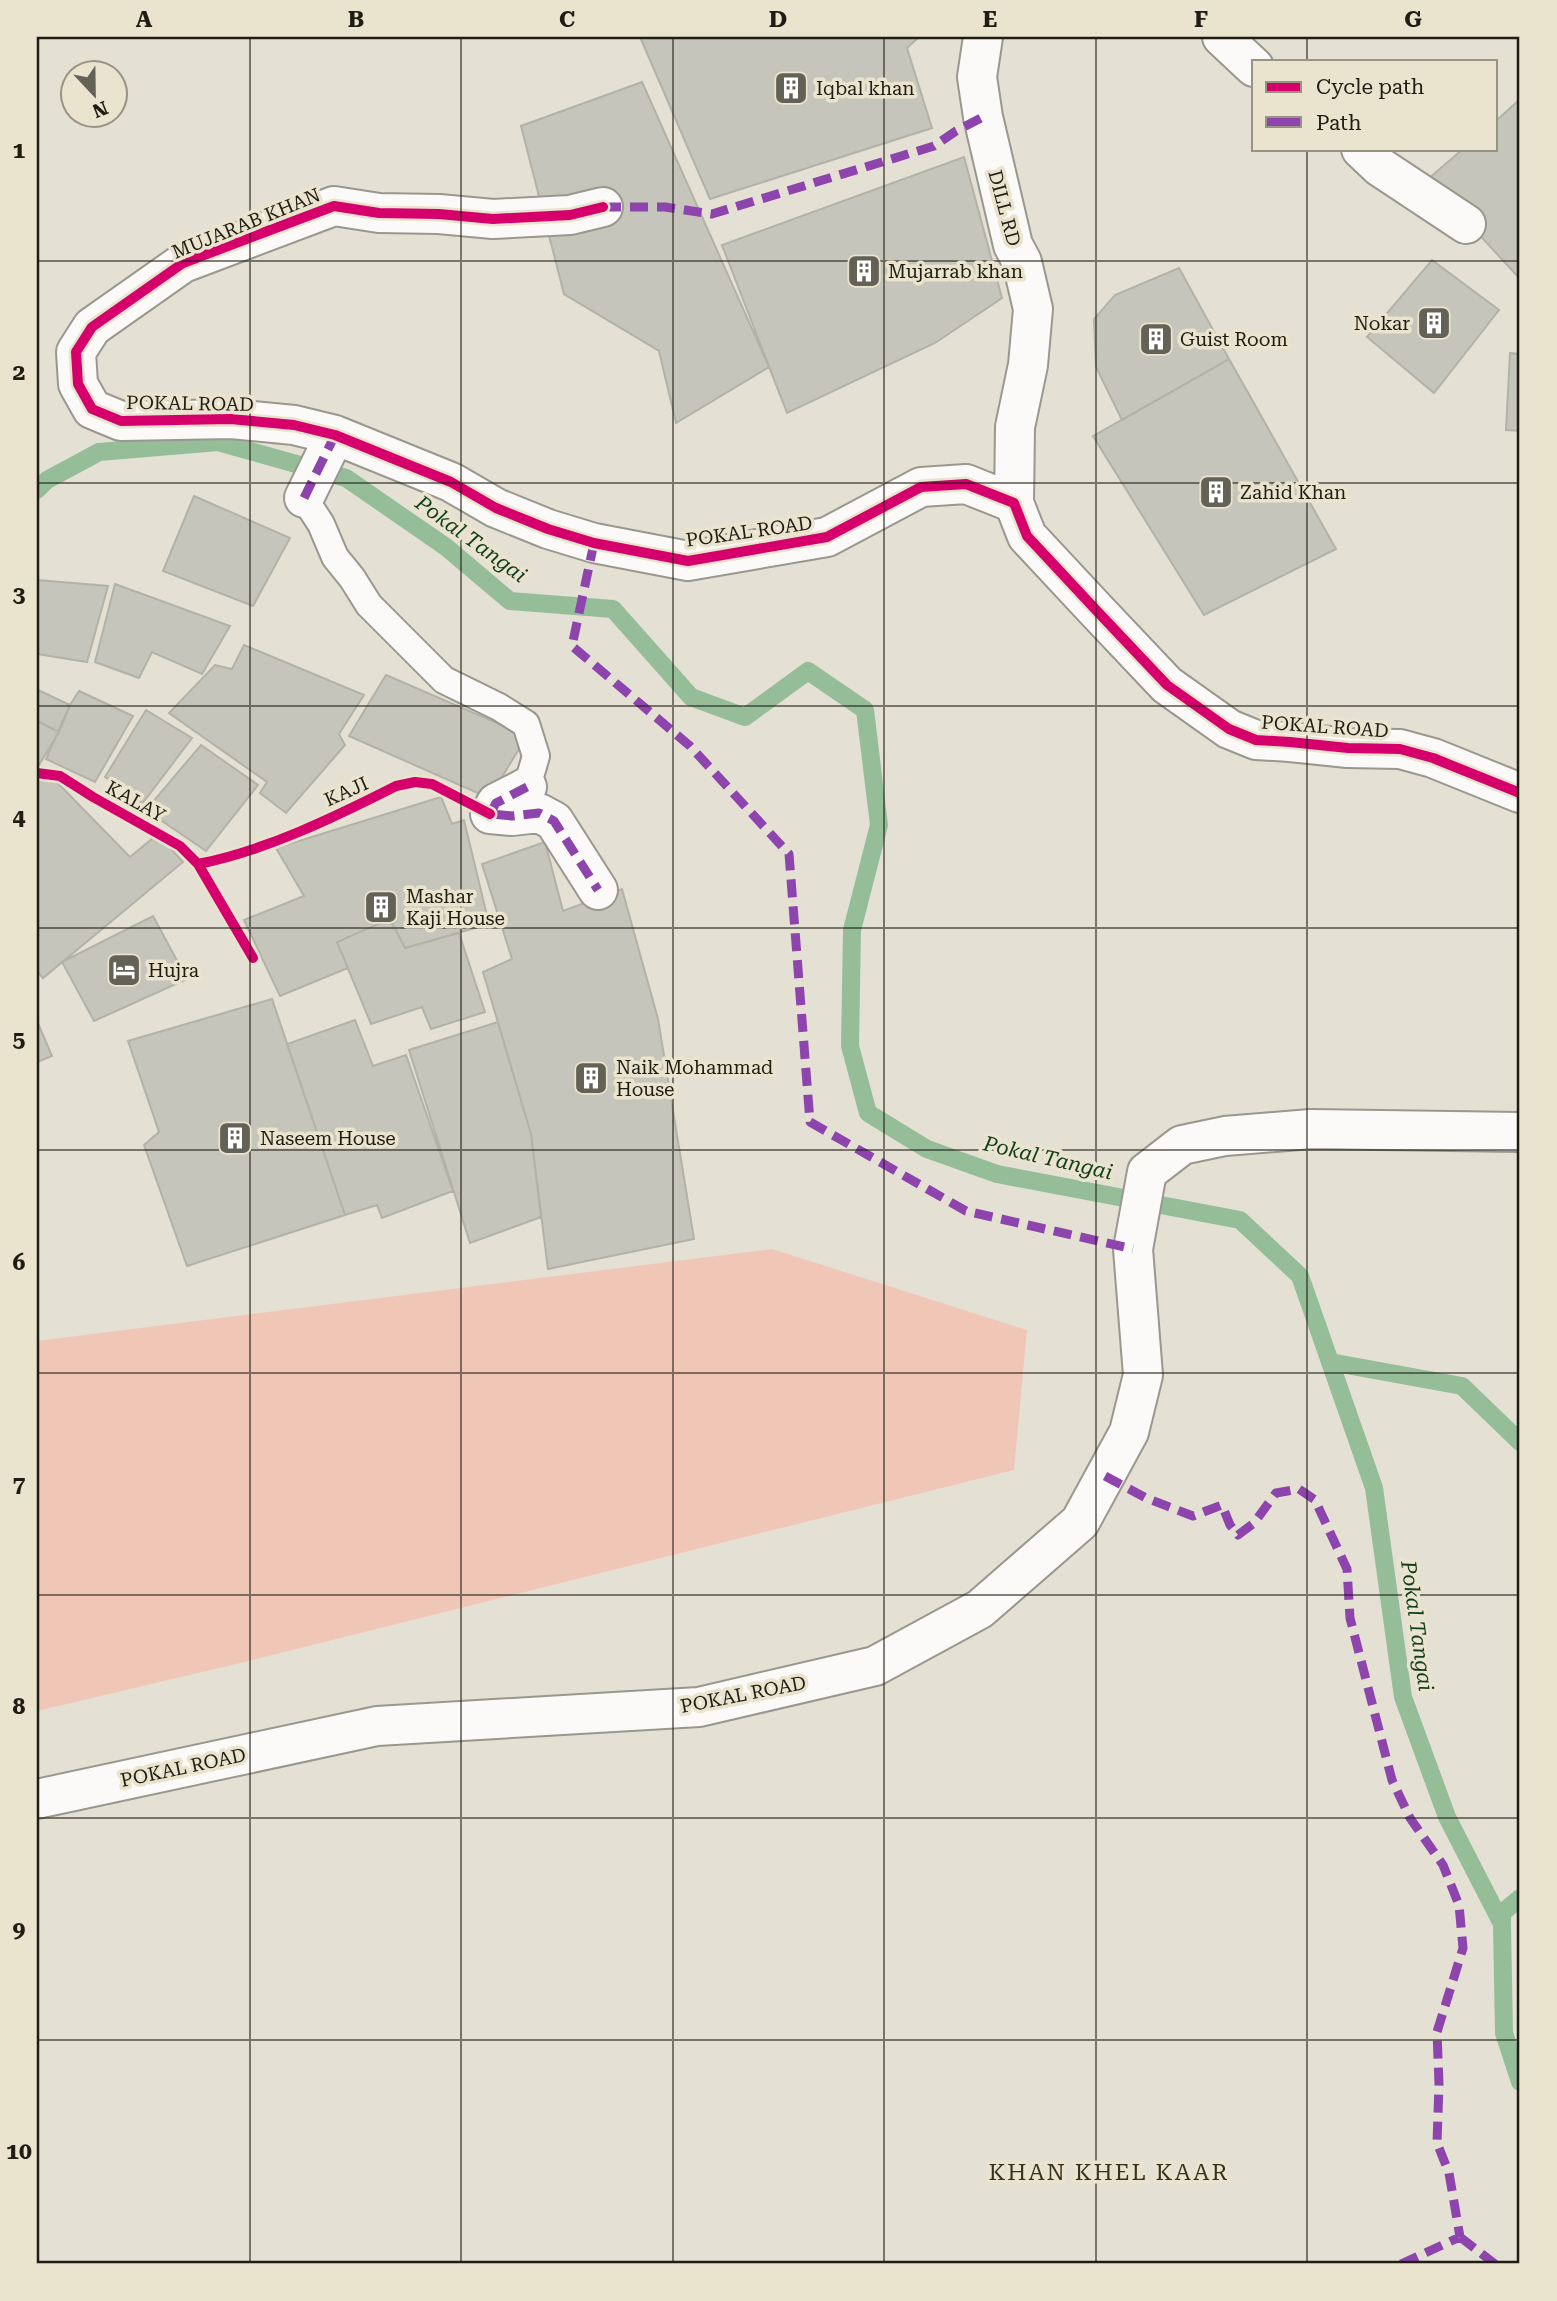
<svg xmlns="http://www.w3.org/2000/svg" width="1557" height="2301" font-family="'Roboto Serif',serif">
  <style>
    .green { fill: #f0c7b6 }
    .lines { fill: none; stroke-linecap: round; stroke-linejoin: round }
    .stream { stroke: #95be98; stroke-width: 18 }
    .building { fill: #c6c5bb; stroke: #b2b2a8; stroke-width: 2 }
    .lane-casing { stroke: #9a978e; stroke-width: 30 }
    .street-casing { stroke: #9a978e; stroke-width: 42 }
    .secondary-casing { stroke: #9a978e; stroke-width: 42 }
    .lane { stroke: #fbfaf8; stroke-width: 26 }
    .street { stroke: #fbfaf8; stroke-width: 38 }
    .secondary { stroke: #fbfaf8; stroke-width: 38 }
    .quiet { stroke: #8e44ad; stroke-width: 9; stroke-dasharray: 18 9; stroke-linecap: butt }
    .cycleway-casing { stroke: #eae3cd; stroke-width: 15 }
    .cycleway { stroke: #d6006c; stroke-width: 10 }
    .grid { fill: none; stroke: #1f1c14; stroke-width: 2; stroke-opacity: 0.55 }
    .labels { text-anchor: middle; stroke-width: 7; stroke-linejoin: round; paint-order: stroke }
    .poi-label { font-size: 19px; fill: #1f1c14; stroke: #eae3cd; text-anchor: start }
    .street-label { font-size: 19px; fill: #1f1c14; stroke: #eae3cd }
    .water-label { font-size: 21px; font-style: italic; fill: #103d1c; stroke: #eae3cd }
    .quarter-label { font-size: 23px; letter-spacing: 2px; fill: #373220; stroke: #eae3cd }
    .neatline { fill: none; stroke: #1f1c14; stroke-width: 2.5 }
    .grid-label { font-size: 23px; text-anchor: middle; font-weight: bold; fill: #1f1c14 }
  </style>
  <rect width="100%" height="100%" fill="#e4e0d3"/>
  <path class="green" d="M 772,1249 L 1027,1330 L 1014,1470 L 240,1663 L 37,1711 L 37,1341 Z"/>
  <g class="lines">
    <path class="stream" d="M 37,490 L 47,480 L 99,452 L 218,442 L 346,478 L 446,547 L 510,601 L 613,609 L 691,697 L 745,717 L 808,671 L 865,710 L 879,825 L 852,930 L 850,1046 L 868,1113 L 927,1149 L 997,1174 L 1240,1220 L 1300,1276 L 1374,1488 L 1403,1697 L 1447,1817 L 1502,1924
      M 1330,1362 L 1462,1386 L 1520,1442
      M 1520,1898 L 1502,1913 L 1502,1924 L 1504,2033 L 1520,2082"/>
  </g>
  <path class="building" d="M 640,37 L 919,37 L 907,48 L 932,128 L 710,199 Z
    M 642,82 L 769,367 L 676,423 L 659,351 L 564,294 L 521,126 Z
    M 1520,99 L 1520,279 L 1428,179 L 1463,149 L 1496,149 L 1496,121 Z
    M 964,157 L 1002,298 L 935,343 L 787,413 L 722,245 Z
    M 1432,260 L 1499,310 L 1434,393 L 1367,337 Z
    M 1179,268 L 1229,359 L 1122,420 L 1096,367 L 1094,319 L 1115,295 Z
    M 1510,353 L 1520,354 L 1520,431 L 1506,430 Z
    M 1229,359 L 1336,549 L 1204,615 L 1093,436 Z
    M 194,496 L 290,538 L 253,606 L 163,571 Z
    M 37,580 L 108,586 L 87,662 L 37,654 Z
    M 115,584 L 230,626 L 202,674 L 152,652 L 139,678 L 95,662 Z
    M 244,645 L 364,695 L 339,734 L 345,745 L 286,813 L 260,793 L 267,782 L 169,713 L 215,665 L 232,669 Z
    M 386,675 L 527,736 L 489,798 L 349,736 Z
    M 38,690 L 70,705 L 59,732 L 37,721 Z
    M 79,691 L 133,716 L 95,782 L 46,759 L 70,705 Z
    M 146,710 L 192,738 L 142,804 L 105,777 Z
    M 37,721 L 59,732 L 39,765 L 37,765 Z
    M 201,745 L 258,785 L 206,851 L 146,810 Z
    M 45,770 L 130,857 L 158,834 L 183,862 L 43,978 L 37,971 L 37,777 Z
    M 441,797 L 452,824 L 464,820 L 489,924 L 405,948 L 390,919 L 337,942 L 348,968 L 280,996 L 244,920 L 304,896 L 276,848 Z
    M 545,842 L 563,911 L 622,889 L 658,1019 L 694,1239 L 548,1269 L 531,1134 L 483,972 L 512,959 L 482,864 Z
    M 153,916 L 187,979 L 94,1021 L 62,962 Z
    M 390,919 L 405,948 L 459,933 L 485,1012 L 431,1029 L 422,1007 L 371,1024 L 337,942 Z
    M 272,999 L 345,1215 L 187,1266 L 144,1145 L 159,1132 L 128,1041 Z
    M 355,1020 L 373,1066 L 406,1055 L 453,1191 L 382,1218 L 377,1205 L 345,1215 L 287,1044 Z
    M 37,1021 L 52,1056 L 37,1062 Z
    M 498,1022 L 531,1134 L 541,1217 L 470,1243 L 409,1050 Z"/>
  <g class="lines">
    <g class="lane-casing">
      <path id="lane" d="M 304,498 L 321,524 L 335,557 L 352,578 L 369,605 L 444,680 L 499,707 L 526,724 L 536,756 L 527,787"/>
    </g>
    <g class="street-casing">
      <path id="street" d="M 983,37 L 977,77 L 983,117 L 1013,245 L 1022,262 L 1033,309 L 1028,365 L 1015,427 L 1014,503
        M 1222,37 L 1254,67
        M 1361,149 L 1380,167 L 1466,224
        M 603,207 L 570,215 L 493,219 L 439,214 L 379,213 L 334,206 L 183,263 L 92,327 L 76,352 L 78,384 L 92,409 L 121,421 L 231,419 L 294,425 L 335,435 L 451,482 L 496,508 L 548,529 L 594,543 L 688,561 L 827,537 L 921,487 L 966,484 L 1014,503 L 1027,536 L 1096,610 L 1167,685 L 1229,729 L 1256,740 L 1290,742 L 1348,748 L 1400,749 L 1433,758 L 1520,793
        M 304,498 L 335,435
        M 527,787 L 496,803 L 490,814 L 512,816 L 539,813 L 554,821 L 598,890"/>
    </g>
    <g class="secondary-casing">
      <path id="secondary" d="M 37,1799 L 377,1726 L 699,1707 L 875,1666 L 980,1609 L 1080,1522 L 1129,1432 L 1143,1375 L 1133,1249 L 1147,1172 L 1182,1145 L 1225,1136 L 1311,1129 L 1520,1132"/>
    </g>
    <use href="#lane" class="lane"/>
    <use href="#street" class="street"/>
    <use href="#secondary" class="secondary"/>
    <path class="quiet" d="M 603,207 L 665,207 L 712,214 L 934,146 L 956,131 L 983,117
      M 304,498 L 335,435
      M 594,543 L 572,646 L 690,746 L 789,854 L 810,1122 L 966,1211 L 1133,1249
      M 527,787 L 496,803 L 490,814 L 512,816 L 539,813 L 554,821 L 598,890
      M 1105,1476 L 1146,1498 L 1193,1516 L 1222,1505 L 1230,1525 L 1238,1535 L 1254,1523 L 1276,1493 L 1299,1489 L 1315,1500 L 1347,1569 L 1350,1618 L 1392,1780 L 1410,1818 L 1443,1865 L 1459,1905 L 1463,1948 L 1437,2032 L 1439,2084 L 1437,2143 L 1449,2173 L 1460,2237
      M 1460,2237 L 1495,2264
      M 1401,2264 L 1460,2237"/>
    <g class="cycleway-casing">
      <path id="cycleway" d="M 603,207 L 570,215 L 493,219 L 439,214 L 379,213 L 334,206 L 183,263 L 92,327 L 76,352 L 78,384 L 92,409 L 121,421 L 231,419 L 294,425 L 335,435 L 451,482 L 496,508 L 548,529 L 594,543 L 688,561 L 827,537 L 921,487 L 966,484 L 1014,503 L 1027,536 L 1096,610 L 1167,685 L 1229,729 L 1256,740 L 1290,742 L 1348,748 L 1400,749 L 1433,758 L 1520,793
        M 37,773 L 60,776 L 93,797 L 180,846 L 198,864 C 265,851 335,817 396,786 L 415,782 L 432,784 L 490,814
        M 198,864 L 253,958"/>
    </g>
    <use href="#cycleway" class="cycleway"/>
  </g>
  <path class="grid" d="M 250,37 L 250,2264M 461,37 L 461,2264M 673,37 L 673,2264M 884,37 L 884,2264M 1096,37 L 1096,2264M 1307,37 L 1307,61M 1307,149 L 1307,2264M 37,261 L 1520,261M 37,483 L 1520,483M 37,706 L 1520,706M 37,928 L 1520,928M 37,1150 L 1520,1150M 37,1373 L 1520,1373M 37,1595 L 1520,1595M 37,1818 L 1520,1818M 37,2040 L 1520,2040"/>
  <defs>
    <g id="building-square" transform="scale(1.75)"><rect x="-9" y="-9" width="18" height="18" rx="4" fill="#646157" stroke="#eae3cd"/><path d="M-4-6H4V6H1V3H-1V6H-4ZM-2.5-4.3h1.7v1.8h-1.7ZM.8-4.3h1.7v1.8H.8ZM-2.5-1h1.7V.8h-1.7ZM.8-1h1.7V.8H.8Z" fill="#fff"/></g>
    <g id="hotel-square" transform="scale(1.75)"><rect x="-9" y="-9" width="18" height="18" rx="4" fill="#646157" stroke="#eae3cd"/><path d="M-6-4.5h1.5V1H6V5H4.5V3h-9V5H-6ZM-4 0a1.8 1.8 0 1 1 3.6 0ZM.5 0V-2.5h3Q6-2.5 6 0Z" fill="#fff"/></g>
  </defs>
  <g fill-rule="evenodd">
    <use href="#building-square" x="791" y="88"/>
    <use href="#building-square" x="864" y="271"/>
    <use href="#building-square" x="1434" y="323"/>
    <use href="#building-square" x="1156" y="339"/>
    <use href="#building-square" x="1216" y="492"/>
    <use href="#building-square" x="381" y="907"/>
    <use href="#hotel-square" x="124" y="970"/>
    <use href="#building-square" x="591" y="1078"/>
    <use href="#building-square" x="235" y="1138"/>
  </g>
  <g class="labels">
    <g class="poi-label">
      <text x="816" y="95">Iqbal khan</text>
      <text x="888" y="278">Mujarrab khan</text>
      <text x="1410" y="330" text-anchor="end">Nokar</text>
      <text x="1180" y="346">Guist Room</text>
      <text x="1240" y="499">Zahid Khan</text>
      <text x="406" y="903">Mashar<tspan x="406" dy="22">Kaji House</tspan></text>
      <text x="148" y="977">Hujra</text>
      <text x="616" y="1074">Naik Mohammad<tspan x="616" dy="22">House</tspan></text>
      <text x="260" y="1145">Naseem House</text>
    </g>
    <g class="street-label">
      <text transform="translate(1005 208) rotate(75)" y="7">DILL RD</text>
      <text transform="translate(246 223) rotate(-22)" y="7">MUJARAB KHAN</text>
      <text transform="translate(190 403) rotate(1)" y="7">POKAL ROAD</text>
      <text transform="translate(749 531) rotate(-8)" y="7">POKAL ROAD</text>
      <text transform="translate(1325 726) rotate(4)" y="7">POKAL ROAD</text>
      <text transform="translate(346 791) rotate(-24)" y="7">KAJI</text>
      <text transform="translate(136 801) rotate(29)" y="7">KALAY</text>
      <text transform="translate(743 1694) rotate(-11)" y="7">POKAL ROAD</text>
      <text transform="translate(183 1767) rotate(-12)" y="7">POKAL ROAD</text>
    </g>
    <g class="water-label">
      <text transform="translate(471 539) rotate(36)" y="7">Pokal Tangai</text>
      <text transform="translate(1048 1158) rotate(13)" y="7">Pokal Tangai</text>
      <text transform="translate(1417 1626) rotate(82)" y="7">Pokal Tangai</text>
    </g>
    <g class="quarter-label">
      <text x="1109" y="2180">KHAN KHEL KAAR</text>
    </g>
  </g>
  <rect width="1557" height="2301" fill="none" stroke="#eae3cd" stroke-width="77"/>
  <rect x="1252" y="60" width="245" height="91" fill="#eae3cd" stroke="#999383" stroke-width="2"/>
  <rect x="1266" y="82" width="35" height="10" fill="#d6006c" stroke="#999383" stroke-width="2"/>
  <text x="1316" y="94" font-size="21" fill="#1f1c14">Cycle path</text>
  <rect x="1266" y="117" width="35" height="10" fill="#8e44ad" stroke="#999383" stroke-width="2"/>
  <text x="1316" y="130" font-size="21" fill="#1f1c14">Path</text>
  <g transform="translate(94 94) rotate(158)"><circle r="33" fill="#eae3cd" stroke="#999383" stroke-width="2"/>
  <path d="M0-5L12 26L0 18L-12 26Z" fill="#646157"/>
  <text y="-10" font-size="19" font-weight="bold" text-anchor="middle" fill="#1f1c14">N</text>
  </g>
  <rect x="38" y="38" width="1480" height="2224" class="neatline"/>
  <g class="grid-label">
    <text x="144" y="27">A</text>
    <text x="356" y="27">B</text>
    <text x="567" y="27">C</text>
    <text x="778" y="27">D</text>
    <text x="990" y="27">E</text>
    <text x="1201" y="27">F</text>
    <text x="1413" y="27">G</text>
    <text x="19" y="158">1</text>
    <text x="19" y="380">2</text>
    <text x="19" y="602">3</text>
    <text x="19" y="825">4</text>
    <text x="19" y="1047">5</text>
    <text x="19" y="1270">6</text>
    <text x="19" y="1492">7</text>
    <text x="19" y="1714">8</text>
    <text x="19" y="1937">9</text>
    <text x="19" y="2159">10</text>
  </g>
</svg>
